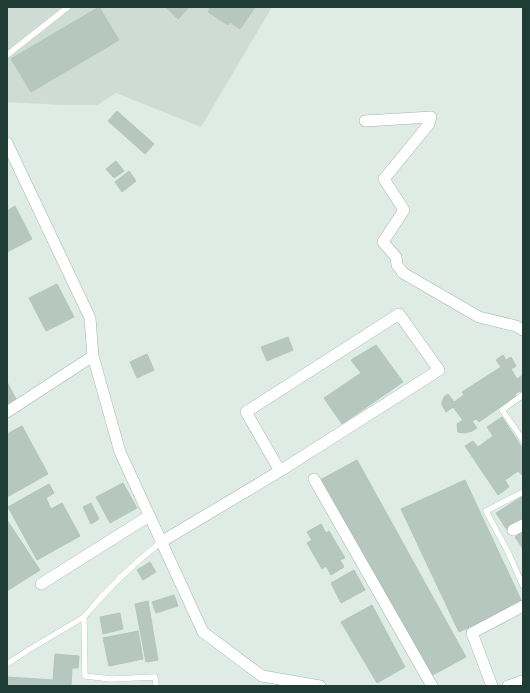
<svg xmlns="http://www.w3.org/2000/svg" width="530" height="693" font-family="'IBM Plex Sans',sans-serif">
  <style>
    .built { fill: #cedcd5 }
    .building { fill: #b5c7bf; stroke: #b2c6be }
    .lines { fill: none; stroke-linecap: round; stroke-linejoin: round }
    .service-casing { stroke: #a2b4ad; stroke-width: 6 }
    .minor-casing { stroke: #a2b4ad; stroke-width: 12 }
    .service { stroke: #fff; stroke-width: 5.5 }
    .minor { stroke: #fff; stroke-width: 11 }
  </style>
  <rect width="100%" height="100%" fill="#dfece6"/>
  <path class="built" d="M 7,7 L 272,7 L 201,127 L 116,93 L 97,105 L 62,105 L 7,102 Z"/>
  <path class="building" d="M 99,7 L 119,40 L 31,92 L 11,59 Z
    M 166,7 L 189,7 L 178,19 Z
    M 207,7 L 255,7 L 240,29 L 230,22 L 228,25 L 208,12 L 210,9 Z
    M 117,111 L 154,144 L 145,154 L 108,121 Z
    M 116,161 L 124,171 L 114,178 L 106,169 Z
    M 129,171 L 136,181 L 122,192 L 115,182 Z
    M 15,206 L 32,239 L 7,252 L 7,211 Z
    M 57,284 L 74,317 L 46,331 L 29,298 Z
    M 288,337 L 293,350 L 267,361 L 261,347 Z
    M 376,345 L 403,382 L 342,424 L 324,398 L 361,373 L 351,360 Z
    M 147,354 L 154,370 L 137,378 L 130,362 Z
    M 503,355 L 506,360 L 511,357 L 516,366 L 511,369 L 517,379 L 523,375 L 523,394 L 520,391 L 515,394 L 516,396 L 479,422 L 476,419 L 472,421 L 477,428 L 472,431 L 465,433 L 458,432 L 457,424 L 463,420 L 453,407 L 446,412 L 442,405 L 442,402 L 444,397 L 448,394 L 454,402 L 464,395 L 462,392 L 501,367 L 496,360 Z
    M 7,382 L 16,399 L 7,404 Z
    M 502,417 L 523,449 L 523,476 L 518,471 L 505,480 L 509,487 L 498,495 L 465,446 L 473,441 L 478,447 L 493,436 L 487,427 Z
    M 22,426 L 48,474 L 7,497 L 7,434 Z
    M 357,460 L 466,657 L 429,677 L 320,480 Z
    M 465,480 L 522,602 L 459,632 L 401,509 Z
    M 123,483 L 137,508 L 110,523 L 96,497 Z
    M 49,484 L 54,493 L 46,498 L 51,509 L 62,503 L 80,536 L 37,560 L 8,507 Z
    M 523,496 L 523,515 L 522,516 L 523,519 L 507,530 L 496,513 Z
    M 91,503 L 99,519 L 91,524 L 83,507 Z
    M 7,520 L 40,570 L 7,591 Z
    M 321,524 L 326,533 L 329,531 L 345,558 L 340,560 L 344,567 L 331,575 L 326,566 L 322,569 L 307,543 L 312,540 L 307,532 Z
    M 523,531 L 523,549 L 515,537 Z
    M 150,562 L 156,572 L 143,580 L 137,570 Z
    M 354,570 L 365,590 L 341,603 L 331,583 Z
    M 174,595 L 178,606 L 156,613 L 152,602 Z
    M 148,601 L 158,660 L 146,662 L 135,604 Z
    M 372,605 L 405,667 L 377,683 L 341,622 Z
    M 120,613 L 123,629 L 103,634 L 100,617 Z
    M 138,631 L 143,659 L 109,666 L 103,638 Z
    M 55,654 L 79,656 L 78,668 L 72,668 L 71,686 L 7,686 L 7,677 L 53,680 Z"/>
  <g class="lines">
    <g class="service-casing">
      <path id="service" d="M 7,55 L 68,7
        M 523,395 L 502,410 L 523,440
        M 523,492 L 486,511 L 509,554 L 523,586
        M 7,664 L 30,649 L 84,617
        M 156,686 L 155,677 L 111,679 L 85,676 L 84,617 C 107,589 133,564 161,542"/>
    </g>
    <g class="minor-casing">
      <path id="minor" d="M 365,121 L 431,117 L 429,124 L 384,179 L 404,210 L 383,242 L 396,257 L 397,265 L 403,273 L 479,317 L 516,326 L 523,330
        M 7,143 L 90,318 L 93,356 L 120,452 L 203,632 L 262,676 L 320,686
        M 7,412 L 93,356
        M 314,479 L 432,686
        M 513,530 L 523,525
        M 161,542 L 280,471 L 439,370 L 399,314 L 246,412 L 280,471
        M 41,584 L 149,516
        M 492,686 L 472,633 L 523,606
        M 508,686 L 523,681"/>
    </g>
    <use href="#service" class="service"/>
    <use href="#minor" class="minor"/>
  </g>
  <rect width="530" height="693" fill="none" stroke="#1f3d35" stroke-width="16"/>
</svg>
